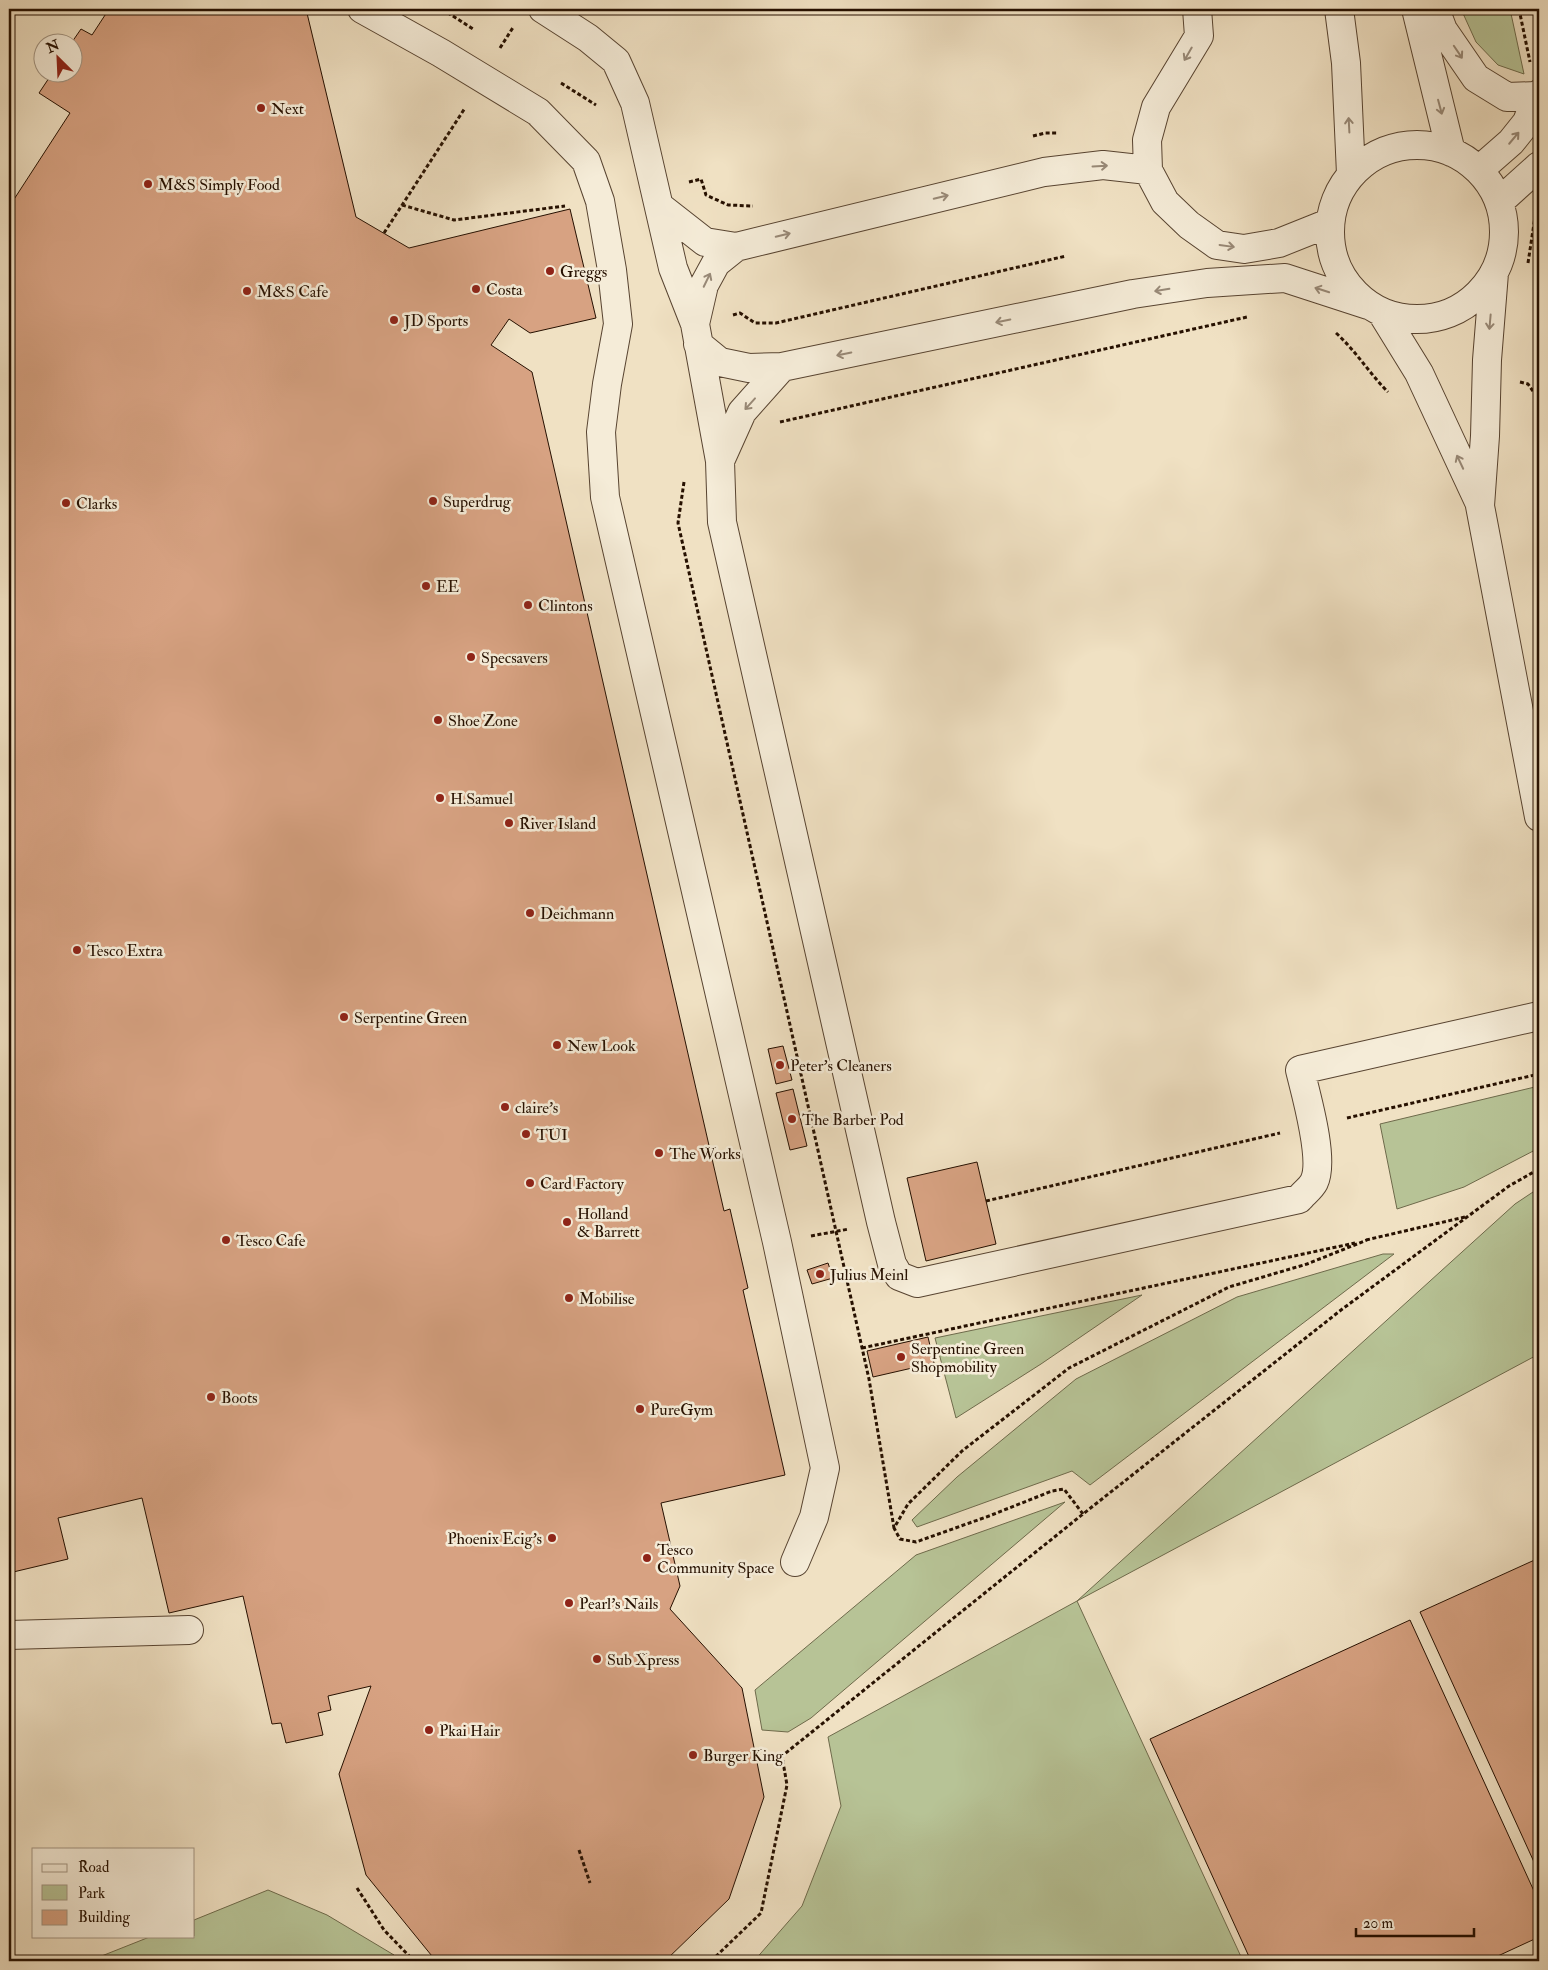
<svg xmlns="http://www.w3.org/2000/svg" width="1548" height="1970" font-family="'IM FELL Double Pica',serif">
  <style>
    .green { fill: #b7c396; stroke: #6e6a4b }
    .building { fill: #d7a282; stroke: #261000 }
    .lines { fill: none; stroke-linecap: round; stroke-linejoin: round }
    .minor-casing { stroke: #584431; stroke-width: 30 }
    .path { stroke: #261000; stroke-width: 3; stroke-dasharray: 4 2.5; stroke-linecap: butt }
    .minor { stroke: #f5ecd8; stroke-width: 28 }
    .oneway { stroke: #988977 }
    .poi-dot { fill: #8f2418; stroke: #f5ecd8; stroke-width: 2 }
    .labels { text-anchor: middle; stroke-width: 5; stroke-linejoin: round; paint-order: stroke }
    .poi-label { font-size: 16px; fill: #261000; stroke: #f5ecd8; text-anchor: start }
  </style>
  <rect width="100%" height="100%" fill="#f0e1c3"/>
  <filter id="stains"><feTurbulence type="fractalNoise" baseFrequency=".004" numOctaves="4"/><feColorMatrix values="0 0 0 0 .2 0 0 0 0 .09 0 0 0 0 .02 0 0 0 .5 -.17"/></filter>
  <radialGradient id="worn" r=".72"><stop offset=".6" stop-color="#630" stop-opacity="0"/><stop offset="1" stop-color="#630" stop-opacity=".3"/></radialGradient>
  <path class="green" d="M 1461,9 L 1510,9 L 1524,74 L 1498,65 L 1476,42 Z
    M 1539,1086 L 1539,1148 L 1464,1187 L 1397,1209 L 1380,1124 Z
    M 1539,1188 L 1539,1354 L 1077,1601 L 1243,1961 L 754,1961 L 802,1906 L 841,1806 L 828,1737 L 1077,1601 L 1515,1204 Z
    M 1383,1254 L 1394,1254 L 1090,1485 L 1072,1471 L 917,1527 L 912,1520 L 957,1477 L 1076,1379 L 1237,1297 Z
    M 1142,1295 L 1041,1364 L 956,1418 L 935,1338 Z
    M 1065,1502 L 811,1718 L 788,1732 L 762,1730 L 755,1690 L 916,1555 Z
    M 268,1890 L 327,1915 L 394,1955 L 383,1961 L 89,1961 L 152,1936 L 194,1936 L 194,1920 Z"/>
  <path class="building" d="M 109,9 L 306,9 L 356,217 L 409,248 L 570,209 L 596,318 L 530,333 L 509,319 L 491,345 L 532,372 L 724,1211 L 730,1209 L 748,1288 L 743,1290 L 785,1475 L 661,1503 L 680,1586 L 670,1609 L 742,1688 L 764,1797 L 729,1899 L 665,1961 L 436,1961 L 366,1875 L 339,1774 L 371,1686 L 328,1696 L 331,1710 L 318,1713 L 323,1735 L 286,1743 L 281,1723 L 272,1724 L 243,1596 L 169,1613 L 142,1498 L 58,1518 L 68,1559 L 9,1573 L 9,207 L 70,113 L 39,93 L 53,72 L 72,72 L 72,42 L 81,29 L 92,35 Z
    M 783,1046 L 792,1080 L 776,1084 L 768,1049 Z
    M 793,1089 L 807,1146 L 790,1150 L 776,1093 Z
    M 977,1162 L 996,1244 L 926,1261 L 907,1178 Z
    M 828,1263 L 833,1278 L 812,1284 L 807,1270 Z
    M 928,1337 L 934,1363 L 873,1377 L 867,1351 Z
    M 1539,1558 L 1539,1873 L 1420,1612 Z
    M 1410,1620 L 1539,1902 L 1539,1937 L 1487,1961 L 1251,1961 L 1150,1739 Z"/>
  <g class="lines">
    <g class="minor-casing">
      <path id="minor" d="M 362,9 L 441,53 L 538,112 L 586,161 L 600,201 L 612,270 L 618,324 L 607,384 L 601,432 L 605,497 L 777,1242 L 825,1468 L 814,1517 L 795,1562
        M 543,9 L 588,38 L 616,61 L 635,103 L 673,268 L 695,324 L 720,461 L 722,522 L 881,1222 L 892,1264 L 899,1276 L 917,1283 L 1299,1199 C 1303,1194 1311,1188 1314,1182 C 1325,1160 1306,1095 1300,1070 L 1539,1016
        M 1339,9 L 1346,63 L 1351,174
        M 1416,9 L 1451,152
        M 1435,9 L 1443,30 L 1476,78 L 1507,97 L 1537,96 L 1539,94
        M1330 232a87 87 0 1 1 174 0a87 87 0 1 1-174 0Z
        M 1148,170 L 1147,140 L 1156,107 L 1199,36 L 1197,9
        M 1479,170 L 1511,142 L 1527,122 L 1537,96
        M 1499,202 L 1539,166
        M 659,206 L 705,242 L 736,247 L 1044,172 L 1103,165 L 1148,170 L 1165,202 L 1189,225 L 1217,245 L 1244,249 L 1279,243 L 1329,223
        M 1494,273 L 1487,360 L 1485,436 L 1480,506 L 1539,817
        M 1382,313 L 1419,373 L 1480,504
        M 695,324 L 704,285 L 716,263 L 736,247
        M 698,344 L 720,362 L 749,368 L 782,367 L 1133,294 L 1207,283 L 1285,278 L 1368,305
        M 720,461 L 742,412 L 782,367
        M 9,1635 L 189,1630"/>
    </g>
    <path class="path" d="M 442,9 L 473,29
      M 1519,9 L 1530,62
      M 500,48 L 514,26
      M 561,83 L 596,105
      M 1033,136 L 1045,133 L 1057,133
      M 689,182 L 701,179 L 706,195 L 728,205 L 753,206
      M 402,205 L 454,220 L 565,206
      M 384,233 L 465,108
      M 1528,263 L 1535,217
      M 733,315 L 740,313 L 755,323 L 776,323 L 1066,256
      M 1336,333 C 1356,351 1369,373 1388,392
      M 1520,382 L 1528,384 L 1539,400
      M 780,422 L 1247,317
      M 684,482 L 678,523 L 869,1379 L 894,1528
      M 1347,1118 L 1539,1074
      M 986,1201 L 1280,1133
      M 811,1236 L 849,1229
      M 1366,1240 L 1465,1217
      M 862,1348 L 1355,1243
      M 1083,1514 L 1064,1489 L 1052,1491 L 989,1516 L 916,1542 L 900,1539 L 894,1528 L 908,1504 L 962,1451 L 1069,1368 L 1229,1287 L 1307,1264 L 1367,1240
      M 579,1850 L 590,1883
      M 357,1888 L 384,1930 L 414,1961
      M 711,1961 L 761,1913 L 787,1785 L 782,1756 L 1083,1514 L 1341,1310 L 1509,1186 L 1539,1169"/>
    <use href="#minor" class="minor"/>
  </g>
  <defs><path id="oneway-shaft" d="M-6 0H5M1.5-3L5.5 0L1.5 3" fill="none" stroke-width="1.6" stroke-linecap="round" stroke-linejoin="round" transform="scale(1.25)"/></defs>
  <g class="oneway">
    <use href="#oneway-shaft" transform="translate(1458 52) rotate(56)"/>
    <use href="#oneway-shaft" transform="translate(1188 54) rotate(120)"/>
    <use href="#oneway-shaft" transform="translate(1440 107) rotate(75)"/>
    <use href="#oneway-shaft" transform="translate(1349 125) rotate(-93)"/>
    <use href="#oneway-shaft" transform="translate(1514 138) rotate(-50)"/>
    <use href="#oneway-shaft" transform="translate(1100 166) rotate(-3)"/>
    <use href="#oneway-shaft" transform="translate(941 197) rotate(-14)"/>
    <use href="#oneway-shaft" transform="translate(783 235) rotate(-14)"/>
    <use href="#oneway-shaft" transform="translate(1227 246) rotate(8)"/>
    <use href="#oneway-shaft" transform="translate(707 280) rotate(-64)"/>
    <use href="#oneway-shaft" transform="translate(1162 290) rotate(171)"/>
    <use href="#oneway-shaft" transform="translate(1322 290) rotate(-162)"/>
    <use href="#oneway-shaft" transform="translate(1003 321) rotate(168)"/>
    <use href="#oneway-shaft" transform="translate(1490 322) rotate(95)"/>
    <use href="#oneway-shaft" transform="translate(844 354) rotate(168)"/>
    <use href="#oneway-shaft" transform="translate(750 404) rotate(132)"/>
    <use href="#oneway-shaft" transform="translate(1460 462) rotate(-115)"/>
  </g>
  <g class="poi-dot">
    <circle cx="261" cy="108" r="5"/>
    <circle cx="148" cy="184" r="5"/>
    <circle cx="550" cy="271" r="5"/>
    <circle cx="476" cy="289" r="5"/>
    <circle cx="247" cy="291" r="5"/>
    <circle cx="394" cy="320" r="5"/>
    <circle cx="433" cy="501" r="5"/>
    <circle cx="66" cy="503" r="5"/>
    <circle cx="426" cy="586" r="5"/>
    <circle cx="528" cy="605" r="5"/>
    <circle cx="471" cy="657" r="5"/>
    <circle cx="438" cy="720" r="5"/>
    <circle cx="440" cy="798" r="5"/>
    <circle cx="509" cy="823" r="5"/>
    <circle cx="530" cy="913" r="5"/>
    <circle cx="77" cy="950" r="5"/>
    <circle cx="344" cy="1017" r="5"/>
    <circle cx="557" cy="1045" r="5"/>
    <circle cx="780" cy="1065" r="5"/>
    <circle cx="505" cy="1107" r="5"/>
    <circle cx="792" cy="1119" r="5"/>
    <circle cx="526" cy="1134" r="5"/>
    <circle cx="659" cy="1153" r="5"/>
    <circle cx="530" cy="1183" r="5"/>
    <circle cx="567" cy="1222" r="5"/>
    <circle cx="226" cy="1240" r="5"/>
    <circle cx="820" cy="1274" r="5"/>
    <circle cx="569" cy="1298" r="5"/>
    <circle cx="901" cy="1357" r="5"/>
    <circle cx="211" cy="1397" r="5"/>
    <circle cx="640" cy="1409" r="5"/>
    <circle cx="552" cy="1538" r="5"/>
    <circle cx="647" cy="1558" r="5"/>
    <circle cx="569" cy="1603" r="5"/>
    <circle cx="597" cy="1659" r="5"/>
    <circle cx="429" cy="1730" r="5"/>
    <circle cx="693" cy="1755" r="5"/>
  </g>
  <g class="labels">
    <g class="poi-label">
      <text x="271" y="114">Next</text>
      <text x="158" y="190">M&amp;S Simply Food</text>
      <text x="560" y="277">Greggs</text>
      <text x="486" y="295">Costa</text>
      <text x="257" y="297">M&amp;S Cafe</text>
      <text x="404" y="326">JD Sports</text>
      <text x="443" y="507">Superdrug</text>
      <text x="76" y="509">Clarks</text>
      <text x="436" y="592">EE</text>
      <text x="538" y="611">Clintons</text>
      <text x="481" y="663">Specsavers</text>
      <text x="448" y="726">Shoe Zone</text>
      <text x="450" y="804">H.Samuel</text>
      <text x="519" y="829">River Island</text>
      <text x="540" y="919">Deichmann</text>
      <text x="87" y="956">Tesco Extra</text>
      <text x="354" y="1023">Serpentine Green</text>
      <text x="567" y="1051">New Look</text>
      <text x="790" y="1071">Peter's Cleaners</text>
      <text x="515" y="1113">claire's</text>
      <text x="802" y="1125">The Barber Pod</text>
      <text x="536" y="1140">TUI</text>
      <text x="669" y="1159">The Works</text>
      <text x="540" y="1189">Card Factory</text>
      <text x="577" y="1219">Holland<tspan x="577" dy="18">&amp; Barrett</tspan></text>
      <text x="236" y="1246">Tesco Cafe</text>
      <text x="830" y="1280">Julius Meinl</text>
      <text x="579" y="1304">Mobilise</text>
      <text x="911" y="1354">Serpentine Green<tspan x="911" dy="18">Shopmobility</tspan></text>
      <text x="221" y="1403">Boots</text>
      <text x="650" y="1415">PureGym</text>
      <text x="542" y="1544" text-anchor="end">Phoenix Ecig's</text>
      <text x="657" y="1555">Tesco<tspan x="657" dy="18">Community Space</tspan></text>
      <text x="579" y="1609">Pearl's Nails</text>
      <text x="607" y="1665">Sub Xpress</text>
      <text x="439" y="1736">Pkai Hair</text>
      <text x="703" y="1761">Burger King</text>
    </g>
  </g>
  <rect width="1548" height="1970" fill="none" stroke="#f0e1c3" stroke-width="30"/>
  <rect x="10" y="10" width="1528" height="1950" fill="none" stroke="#261000" stroke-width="2.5"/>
  <rect x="15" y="15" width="1518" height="1940" fill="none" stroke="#261000"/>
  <rect x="32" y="1848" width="162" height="90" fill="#f5ecd8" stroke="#a29482"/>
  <rect x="42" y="1864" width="25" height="8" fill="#f5ecd8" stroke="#a29482"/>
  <text x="78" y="1872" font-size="15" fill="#261000">Road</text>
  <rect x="42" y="1885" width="25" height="15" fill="#b7c396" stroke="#a29482"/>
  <text x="78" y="1898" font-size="15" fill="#261000">Park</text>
  <rect x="42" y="1910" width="25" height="15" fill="#d7a282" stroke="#a29482"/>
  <text x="78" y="1922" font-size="15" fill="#261000">Building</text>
  <g transform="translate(58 58) rotate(336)"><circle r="24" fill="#f5ecd8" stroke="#a29482"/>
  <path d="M0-4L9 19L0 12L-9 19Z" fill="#8f2418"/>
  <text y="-8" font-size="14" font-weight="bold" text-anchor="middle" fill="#261000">N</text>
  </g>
  <path d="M1356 1928v8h118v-8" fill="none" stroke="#261000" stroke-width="2.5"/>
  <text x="1363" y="1928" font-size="15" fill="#261000" stroke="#f5ecd8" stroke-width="4" paint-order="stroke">20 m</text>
  <rect width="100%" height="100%" filter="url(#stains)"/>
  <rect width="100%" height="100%" fill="url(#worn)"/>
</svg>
